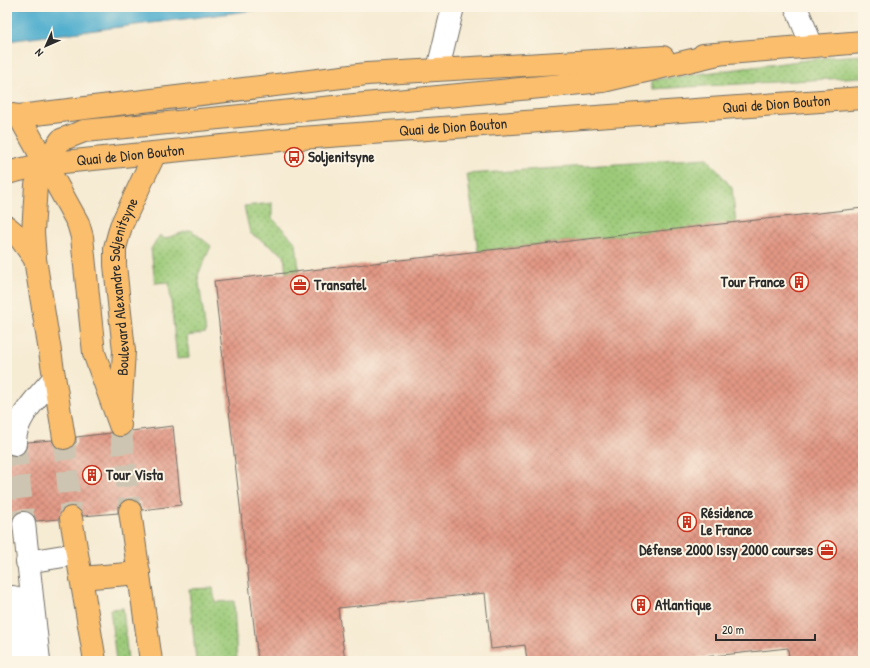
<svg xmlns="http://www.w3.org/2000/svg" width="870" height="668" font-family="'Patrick Hand',sans-serif">
  <style>
    .grass { fill: url(#grass-dots); stroke: #647a52 }
    .water { fill: #4faece; stroke: #3d6c7c }
    .building { fill: url(#building-cross-hatch) }
    .lines { fill: none; stroke-linecap: round; stroke-linejoin: round }
    .minor-tunnel { stroke: #cdc5b1; stroke-width: 22; stroke-dasharray: 22 11; stroke-linecap: butt }
    .major-tunnel { stroke: #cdc5b1; stroke-width: 22; stroke-dasharray: 22 11; stroke-linecap: butt }
    .minor-casing { stroke: #726e66; stroke-width: 24 }
    .major-casing { stroke: #726e66; stroke-width: 24 }
    .minor { stroke: #fff; stroke-width: 22 }
    .major { stroke: #fabe6d; stroke-width: 22 }
    .labels { text-anchor: middle; stroke-width: 4; stroke-linejoin: round; paint-order: stroke }
    .street-label { font-size: 15px; fill: #2b2b2b; stroke: #fcf5e5 }
    .poi-label { font-size: 15px; font-weight: bold; fill: #2b2b2b; stroke: #fcf5e5; text-anchor: start }
  </style>
  <defs>
    <pattern id="grass-dots" width="8" height="8" patternUnits="userSpaceOnUse"><rect width="8" height="8" fill="#9cca79"/><path d="M2 2h.1M6 6h.1" fill="none" stroke="#7fa463" stroke-width="1.8" stroke-linecap="round"/></pattern>
    <pattern id="building-cross-hatch" width="8" height="8" patternUnits="userSpaceOnUse"><rect width="8" height="8" fill="#e29784"/><path d="M0 0l8 8M0 8l8-8" fill="none" stroke="#b77b6c"/></pattern>
  </defs>
  <rect width="100%" height="100%" fill="#fcf5e5"/>
  <filter id="ink" filterUnits="userSpaceOnUse"><feTurbulence type="fractalNoise" baseFrequency=".025" numOctaves="2"/><feDisplacementMap in="SourceGraphic" scale="8" xChannelSelector="R" yChannelSelector="G"/><feConvolveMatrix kernelMatrix="1 2 1 2 8 2 1 2 1" color-interpolation-filters="sRGB"/></filter>
  <filter id="wash" filterUnits="userSpaceOnUse"><feTurbulence type="fractalNoise" baseFrequency=".012" numOctaves="4" result="noise"/><feDisplacementMap in="SourceGraphic" scale="16" xChannelSelector="R" yChannelSelector="G"/><feGaussianBlur stdDeviation="0.9" result="paint"/><feColorMatrix in="noise" values="0 0 0 0 0 0 0 0 0 0 0 0 0 0 0 0 0 1.4 0 .05"/><feComposite in="paint" operator="in"/></filter>
  <g filter="url(#wash)">
    <rect width="100%" height="100%" fill="#f6ebd3"/>
    <path class="grass" d="M 863,55 L 863,77 L 652,89 L 652,80 L 830,57 Z
      M 707,158 L 732,188 L 736,223 L 478,251 L 467,174 Z
      M 272,203 L 272,218 L 296,243 L 299,271 L 286,273 L 284,255 L 250,233 L 244,206 Z
      M 191,230 L 211,246 L 198,275 L 206,333 L 187,336 L 189,358 L 177,359 L 169,282 L 155,283 L 151,249 L 160,235 L 163,239 Z
      M 213,588 L 215,602 L 234,601 L 237,661 L 196,661 L 189,589 Z
      M 123,608 L 128,661 L 116,661 L 110,609 Z"/>
    <path class="water" d="M 7,7 L 281,7 L 7,41 Z"/>
    <g id="blocks">
      <path class="building" d="M 863,208 L 863,661 L 789,661 L 788,648 L 667,661 L 527,661 L 525,645 L 491,649 L 485,593 L 338,608 L 345,661 L 258,661 L 214,281 Z
        M 173,426 L 181,505 L 142,510 L 140,503 L 134,499 L 129,499 L 122,501 L 118,507 L 118,513 L 83,516 L 80,510 L 76,506 L 69,506 L 63,509 L 59,519 L 36,521 L 34,515 L 29,511 L 23,511 L 16,513 L 12,518 L 12,524 L 7,525 L 7,453 L 14,456 L 21,455 L 25,451 L 28,442 L 52,440 L 55,446 L 60,450 L 66,450 L 72,447 L 76,443 L 76,437 L 111,433 L 117,437 L 124,437 L 131,431 Z"/>
    </g>
  </g>
  <g filter="url(#ink)">
    <use href="#blocks" fill-opacity="0" stroke="#726e66" stroke-width="1"/>
    <g class="lines">
      <path class="minor-tunnel" d="M 15,444 L 24,523"/>
      <path class="major-tunnel" d="M 121,432 L 130,511
        M 64,438 L 71,518"/>
      <g class="minor-casing">
        <path id="minor" d="M 796,7 L 812,46
          M 438,69 L 453,7
          M 15,444 C 14,418 39,396 54,378
          M 24,523 L 39,661
          M 27,562 L 76,554
          M 13,597 L 20,661"/>
      </g>
      <g class="major-casing">
        <g id="major">
          <path d="M 703,55 L 863,42"/>
          <path d="M 7,114 L 19,116 L 367,74 L 663,57"/>
          <path d="M 19,116 L 78,223 L 82,237 L 94,353 L 120,425"/>
          <path id="s1" d="M 7,173 L 44,164 L 301,138 L 863,98"/>
          <path d="M 7,227 L 20,238 L 35,259"/>
          <path id="s2" d="M 120,415 L 124,351 L 115,265 L 115,248 L 121,226 L 155,153"/>
          <path d="M 64,438 L 35,259 L 33,232 L 36,185 L 44,164 L 61,140 L 84,131 L 603,81 L 718,54"/>
          <path d="M 130,511 L 151,661"/>
          <path d="M 71,518 L 95,661"/>
          <path d="M 81,578 L 139,573"/>
        </g>
      </g>
      <use href="#minor" class="minor"/>
      <use href="#major" class="major"/>
    </g>
  </g>
  <defs>
    <g id="bus-ring" transform="scale(1)"><circle r="9.5" fill="#fcf5e5" stroke="#c8321e" stroke-width="1.5"/><path d="M-5-6H5V4H4V6H2V4H-2V6H-4V4H-5ZM-3.5-4V0h7V-4ZM-3.5 1.2v1.5H-2V1.2ZM2 1.2v1.5H3.5V1.2Z" fill="#c8321e"/></g>
    <g id="building-ring" transform="scale(1)"><circle r="9.5" fill="#fcf5e5" stroke="#c8321e" stroke-width="1.5"/><path d="M-4-6H4V6H1V3H-1V6H-4ZM-2.5-4.3h1.7v1.8h-1.7ZM.8-4.3h1.7v1.8H.8ZM-2.5-1h1.7V.8h-1.7ZM.8-1h1.7V.8H.8Z" fill="#c8321e"/></g>
    <g id="office-ring" transform="scale(1)"><circle r="9.5" fill="#fcf5e5" stroke="#c8321e" stroke-width="1.5"/><path d="M-6-3h4V-5.5h4V-3h4V5H-6ZM-1-4.5V-3h2v-1.5ZM-6 0V1H6V0Z" fill="#c8321e"/></g>
  </defs>
  <g fill-rule="evenodd">
    <use href="#bus-ring" x="294" y="157"/>
    <use href="#building-ring" x="799" y="282"/>
    <use href="#office-ring" x="300" y="285"/>
    <use href="#building-ring" x="92" y="475"/>
    <use href="#building-ring" x="687" y="522"/>
    <use href="#office-ring" x="827" y="550"/>
    <use href="#building-ring" x="641" y="605"/>
  </g>
  <g class="labels">
    <g class="street-label">
      <text dy="5" stroke="none"><textPath href="#s1" startOffset="773">Quai de Dion Bouton</textPath></text>
      <text dy="5" stroke="none"><textPath href="#s1" startOffset="449">Quai de Dion Bouton</textPath></text>
      <text dy="5" stroke="none"><textPath href="#s1" startOffset="125">Quai de Dion Bouton</textPath></text>
      <text dy="5" stroke="none"><textPath href="#s2" startOffset="130">Boulevard Alexandre Soljenitsyne</textPath></text>
    </g>
    <g class="poi-label">
      <text x="308" y="162">Soljenitsyne</text>
      <text x="785" y="287" text-anchor="end">Tour France</text>
      <text x="314" y="290">Transatel</text>
      <text x="106" y="480">Tour Vista</text>
      <text x="701" y="518">Résidence<tspan x="701" dy="17">Le France</tspan></text>
      <text x="813" y="555" text-anchor="end">Défense 2000 Issy 2000 courses</text>
      <text x="655" y="610">Atlantique</text>
    </g>
  </g>
  <rect width="870" height="668" fill="none" stroke="#fcf5e5" stroke-width="24"/>
  <g transform="translate(46 46) rotate(225)" stroke="#fcf5e5" stroke-width="3" paint-order="stroke">
  <path d="M0-3L7 15L0 10L-7 15Z" fill="#2b2b2b"/>
  <text y="-6" font-size="11" font-weight="bold" text-anchor="middle" fill="#2b2b2b">N</text>
  </g>
  <path d="M716 634v6h99v-6" fill="none" stroke="#2b2b2b" stroke-width="2"/>
  <text x="722" y="634" font-size="12" fill="#2b2b2b" stroke="#fcf5e5" stroke-width="3" paint-order="stroke">20 m</text>
</svg>
